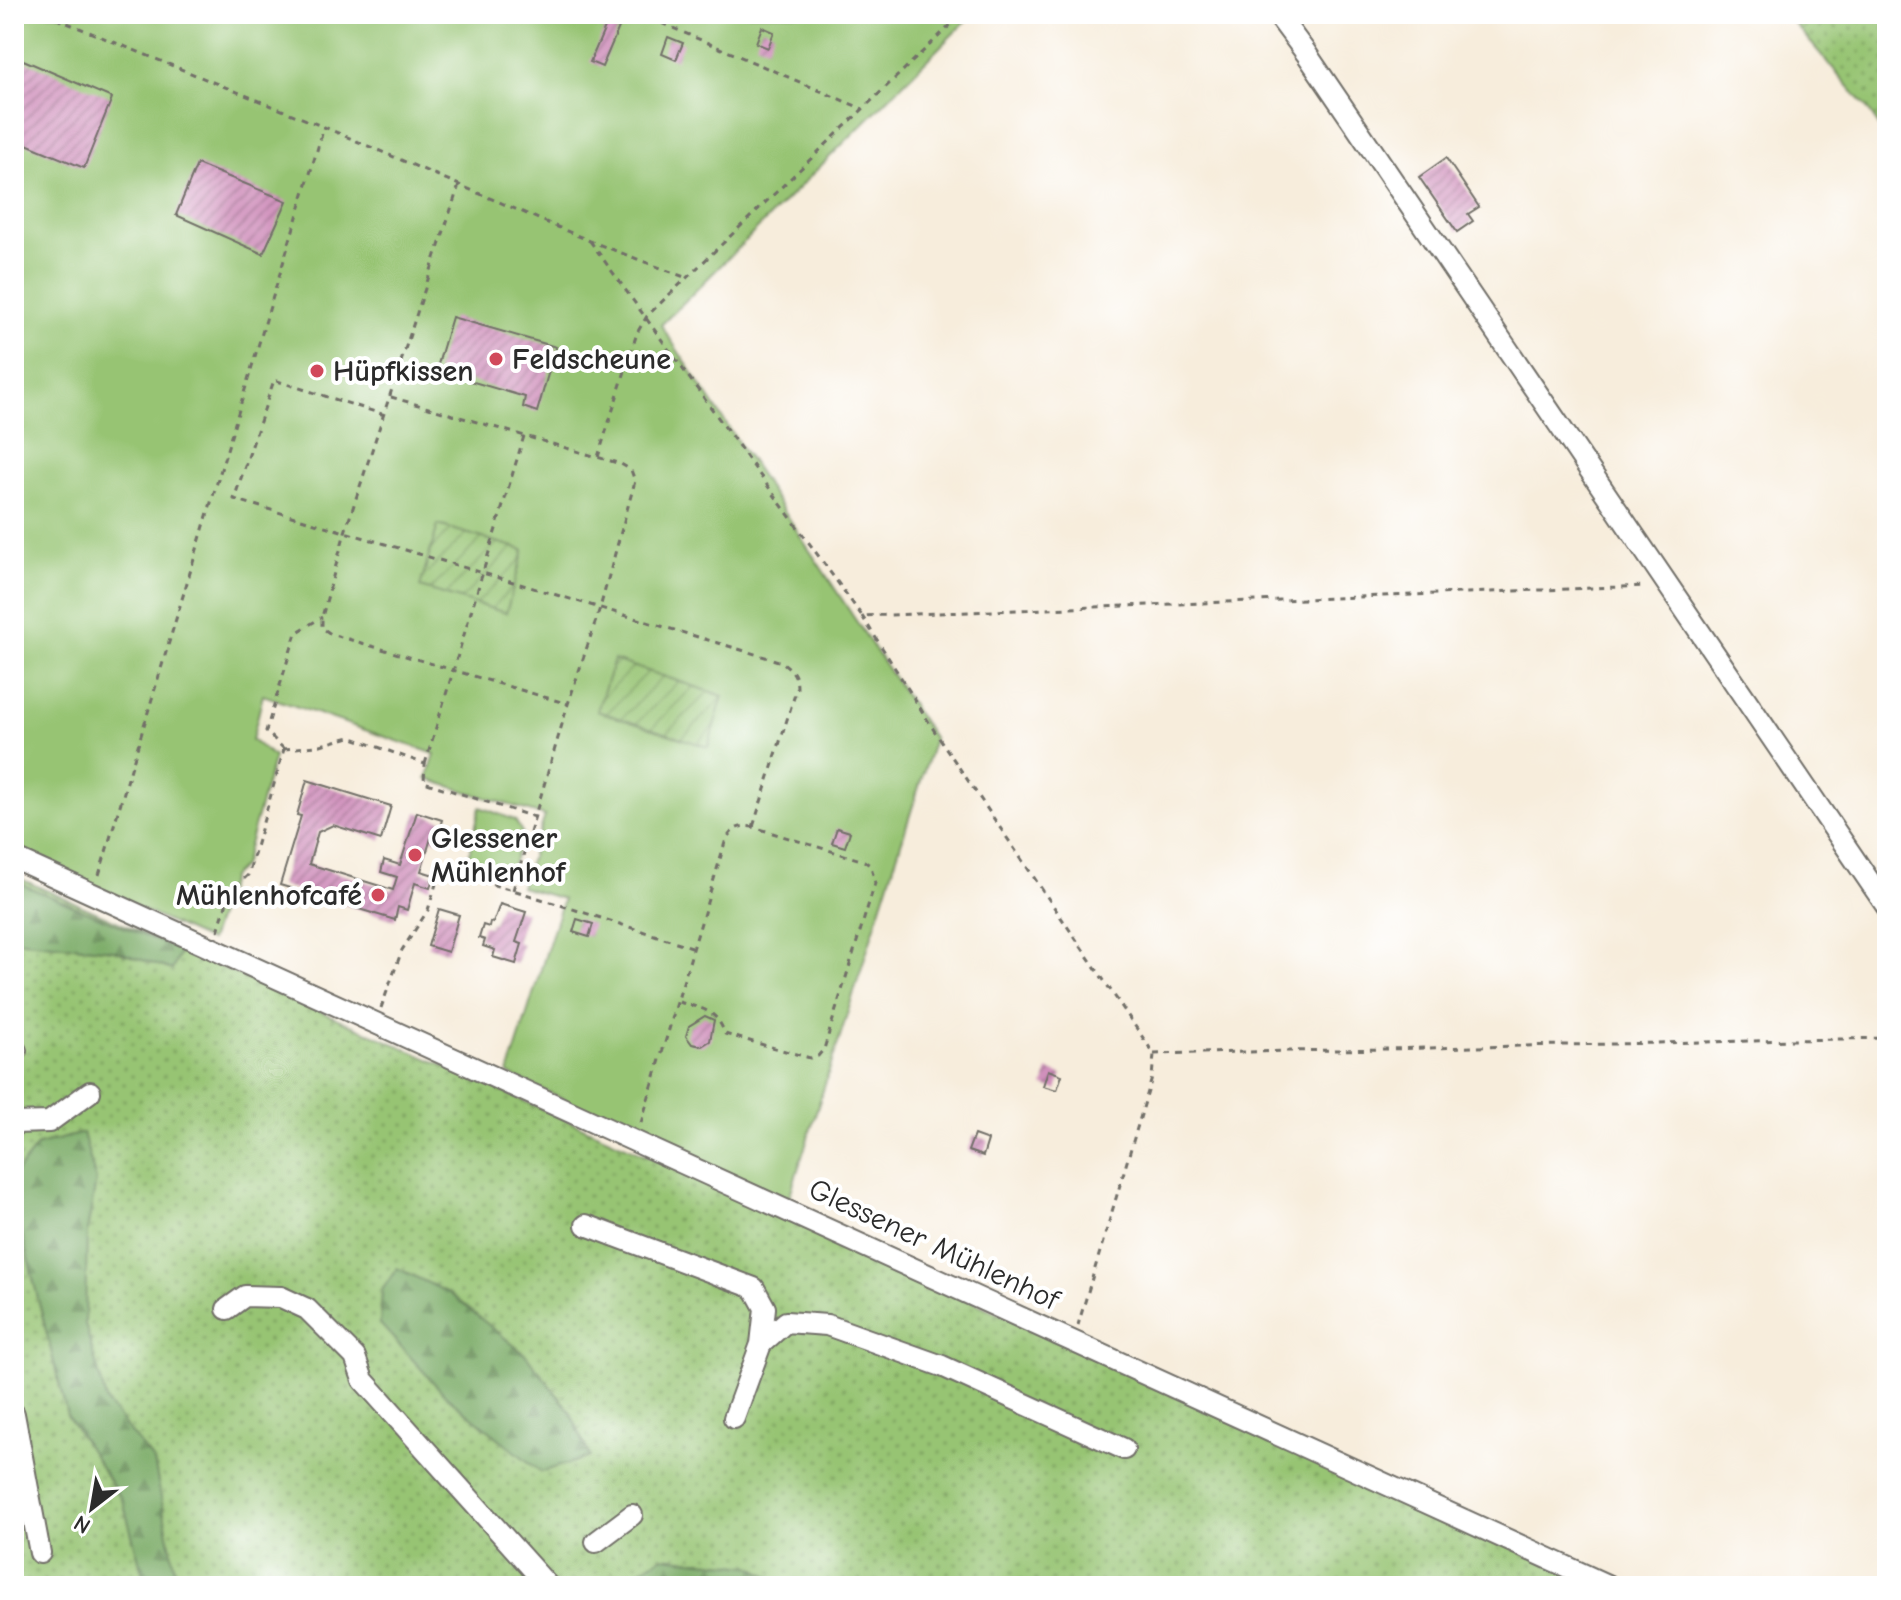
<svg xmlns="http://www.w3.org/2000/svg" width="1901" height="1600" font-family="'Comic Neue',sans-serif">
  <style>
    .grass { fill: url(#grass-dots); stroke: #61784f; stroke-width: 2 }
    .forest { fill: url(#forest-firs); stroke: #526a48; stroke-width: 2 }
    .park { fill: #97c473; stroke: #61784f; stroke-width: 2 }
    .garden { fill: url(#garden-furrows); stroke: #61784f; stroke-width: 2 }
    .building { fill: url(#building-hatch) }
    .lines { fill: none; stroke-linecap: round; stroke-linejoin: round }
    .minor-casing { stroke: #726f69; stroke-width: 24 }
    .path { stroke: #726f69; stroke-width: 3; stroke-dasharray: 6 6; stroke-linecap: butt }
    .minor { stroke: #fff; stroke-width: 20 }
    .poi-dot { fill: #d1495b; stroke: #fff; stroke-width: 3 }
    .labels { text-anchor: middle; stroke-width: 8; stroke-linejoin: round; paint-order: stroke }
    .poi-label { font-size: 30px; font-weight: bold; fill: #2b2b2b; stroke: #fff; text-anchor: start }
    .street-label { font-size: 30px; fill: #2b2b2b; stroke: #fff }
  </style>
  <defs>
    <pattern id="grass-dots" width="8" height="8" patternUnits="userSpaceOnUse" patternTransform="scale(2)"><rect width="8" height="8" fill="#97c473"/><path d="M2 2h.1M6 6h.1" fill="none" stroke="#7b9f5f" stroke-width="1.8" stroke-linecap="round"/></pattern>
    <pattern id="forest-firs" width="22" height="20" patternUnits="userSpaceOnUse" patternTransform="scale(2)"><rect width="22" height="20" fill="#79aa65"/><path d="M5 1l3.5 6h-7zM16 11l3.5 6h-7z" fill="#638b53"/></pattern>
    <pattern id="garden-furrows" width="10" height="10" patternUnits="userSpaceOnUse" patternTransform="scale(2)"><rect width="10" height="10" fill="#97c473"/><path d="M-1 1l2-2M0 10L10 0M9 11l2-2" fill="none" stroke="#7b9f5f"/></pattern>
    <pattern id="building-hatch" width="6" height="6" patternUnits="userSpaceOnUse" patternTransform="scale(2)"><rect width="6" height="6" fill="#d090bc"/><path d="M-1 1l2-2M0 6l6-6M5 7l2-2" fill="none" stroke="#a97699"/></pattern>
  </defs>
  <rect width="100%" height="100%" fill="#fff"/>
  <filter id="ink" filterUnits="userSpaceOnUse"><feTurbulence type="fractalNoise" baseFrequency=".0125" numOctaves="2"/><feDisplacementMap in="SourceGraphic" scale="16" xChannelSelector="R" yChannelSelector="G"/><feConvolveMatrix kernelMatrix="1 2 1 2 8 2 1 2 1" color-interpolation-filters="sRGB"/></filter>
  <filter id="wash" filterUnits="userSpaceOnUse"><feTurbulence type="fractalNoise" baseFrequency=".006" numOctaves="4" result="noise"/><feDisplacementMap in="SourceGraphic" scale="32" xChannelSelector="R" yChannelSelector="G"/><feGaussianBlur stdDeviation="1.8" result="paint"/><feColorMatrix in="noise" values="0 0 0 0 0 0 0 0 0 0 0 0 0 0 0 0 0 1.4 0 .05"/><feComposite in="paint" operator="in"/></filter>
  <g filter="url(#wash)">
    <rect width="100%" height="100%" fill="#f7eddc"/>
    <path class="grass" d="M 1786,14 L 1887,14 L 1887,138 L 1864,104 Z
      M 14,876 L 782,1215 L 1598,1586 L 14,1586 Z"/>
    <path class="forest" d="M 14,881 L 181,951 L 172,970 L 113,950 L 14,940 Z
      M 83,1133 L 96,1181 L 87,1232 L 85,1324 L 107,1403 L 154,1461 L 178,1586 L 146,1586 L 123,1502 L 67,1415 L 14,1202 L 14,1175 L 38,1145 Z
      M 397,1268 L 449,1293 L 526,1355 L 570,1411 L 590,1457 L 541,1472 L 446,1396 L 380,1324 L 382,1290 Z
      M 662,1557 L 751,1566 L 787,1586 L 638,1586 L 637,1572 Z"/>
    <path class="park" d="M 14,14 L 973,14 L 661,325 L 934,739 L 788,1201 L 508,1074 L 563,899 L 521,887 L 545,816 L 427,779 L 435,754 L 263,695 L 252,740 L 274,757 L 243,866 L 231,877 L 210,941 L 14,851 Z
      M 480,807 L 515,820 L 523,834 L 510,874 L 468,859 Z"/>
    <path class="garden" d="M 438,525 L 524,550 L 506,613 L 420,587 Z
      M 614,660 L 723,696 L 708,747 L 597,711 Z"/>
    <g id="blocks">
      <path class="building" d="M 611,14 L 623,18 L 602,67 L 590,62 Z
        M 762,27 L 774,32 L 768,48 L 756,43 Z
        M 668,37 L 683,43 L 676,60 L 662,54 Z
        M 14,56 L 112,98 L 84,168 L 14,139 Z
        M 1446,158 L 1479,207 L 1468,214 L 1473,221 L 1457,232 L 1419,177 Z
        M 197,164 L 287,201 L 263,254 L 176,215 Z
        M 452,317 L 556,347 L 537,412 L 523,407 L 525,397 L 436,371 Z
        M 307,780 L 391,806 L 381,840 L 333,825 L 318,832 L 309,864 L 393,890 L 397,877 L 381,872 L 384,860 L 400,865 L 417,812 L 442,820 L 436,840 L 431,838 L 421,871 L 434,875 L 430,888 L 415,883 L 407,910 L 398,907 L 395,920 L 280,885 L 301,816 L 297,815 Z
        M 837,828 L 850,832 L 845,847 L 832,843 Z
        M 500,904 L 526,912 L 516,942 L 522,944 L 516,964 L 493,957 L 495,950 L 483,946 L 485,940 L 479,938 L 483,925 L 489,927 L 490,922 L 493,923 Z
        M 439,909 L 459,915 L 448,952 L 428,946 Z
        M 577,919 L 593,924 L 589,937 L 573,932 Z
        M 705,1016 L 714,1020 L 710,1041 L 702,1046 L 692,1044 L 686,1036 L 689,1026 Z
        M 1048,1070 L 1062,1075 L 1057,1090 L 1043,1086 Z
        M 974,1135 L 988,1140 L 983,1156 L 968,1151 Z"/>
    </g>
  </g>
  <g filter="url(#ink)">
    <use href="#blocks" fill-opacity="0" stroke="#726f69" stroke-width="2"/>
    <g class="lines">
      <g class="minor-casing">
        <path id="minor" d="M 1277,14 L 1306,53 L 1887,907
          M 14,858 L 1609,1586
          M 14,1053 L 16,1051
          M 14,1123 L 49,1122 L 90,1092
          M 586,1225 L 754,1288 L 765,1308 L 761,1344
          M 227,1309 L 245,1296 L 281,1297 L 307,1309 L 355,1357 L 363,1380 L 548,1586
          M 14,1414 L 40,1553
          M 734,1418 L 761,1344 L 786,1322 L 827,1325 L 942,1366 L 1124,1449
          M 596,1542 L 632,1515"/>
      </g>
      <path class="path" d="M 45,14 L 324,127 L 590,241 L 687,278
        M 640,14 L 863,109
        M 459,185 L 345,532 L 322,617 L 322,628 L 331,634 L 568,704
        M 590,241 L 862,616 L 1646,586
        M 391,397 L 621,464 L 631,470 L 635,481 L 600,608 L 568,704 L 513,890
        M 385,415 L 274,380 L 234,499 L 782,662 C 792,670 797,674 797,688 L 753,827
        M 598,457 L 637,333 L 647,316 L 962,14
        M 862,616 L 937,735 L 1154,1054 L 1152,1078 L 1078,1325
        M 284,749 L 317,746 L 350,737 L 425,764 L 424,782 L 534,817
        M 284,749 L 266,731 L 296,633 L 322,617
        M 425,764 L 524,436
        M 99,875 L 324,127
        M 218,931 L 230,892 L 248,875 L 284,749
        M 381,1008 L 402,950 L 428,910 L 440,871 L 513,890 L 695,948
        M 1154,1054 L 1887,1038
        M 641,1123 L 726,839 C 734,828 739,825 753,827 L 864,861 L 871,866 L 875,883 L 824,1049 L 818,1056 L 810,1058 L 725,1034 C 716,1009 703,1009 679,1002"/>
      <use href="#minor" class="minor"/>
    </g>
  </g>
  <g class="poi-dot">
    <circle cx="496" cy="359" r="8"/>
    <circle cx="317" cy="371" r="8"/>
    <circle cx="415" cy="855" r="8"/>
    <circle cx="378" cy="895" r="8"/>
  </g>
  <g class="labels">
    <g class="poi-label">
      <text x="512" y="369">Feldscheune</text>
      <text x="333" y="381">Hüpfkissen</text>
      <text x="431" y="848">Glessener<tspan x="431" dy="34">Mühlenhof</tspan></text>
      <text x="362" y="905" text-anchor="end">Mühlenhofcafé</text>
    </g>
    <g class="street-label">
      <text transform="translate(934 1244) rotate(25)" y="10">Glessener Mühlenhof</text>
    </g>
  </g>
  <rect width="1901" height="1600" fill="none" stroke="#fff" stroke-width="48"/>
  <g transform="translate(92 1508) rotate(211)" stroke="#ffffff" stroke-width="6" paint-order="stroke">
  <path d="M0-6L14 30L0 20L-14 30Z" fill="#2b2b2b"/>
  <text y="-12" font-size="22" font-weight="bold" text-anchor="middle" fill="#2b2b2b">N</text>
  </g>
</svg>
